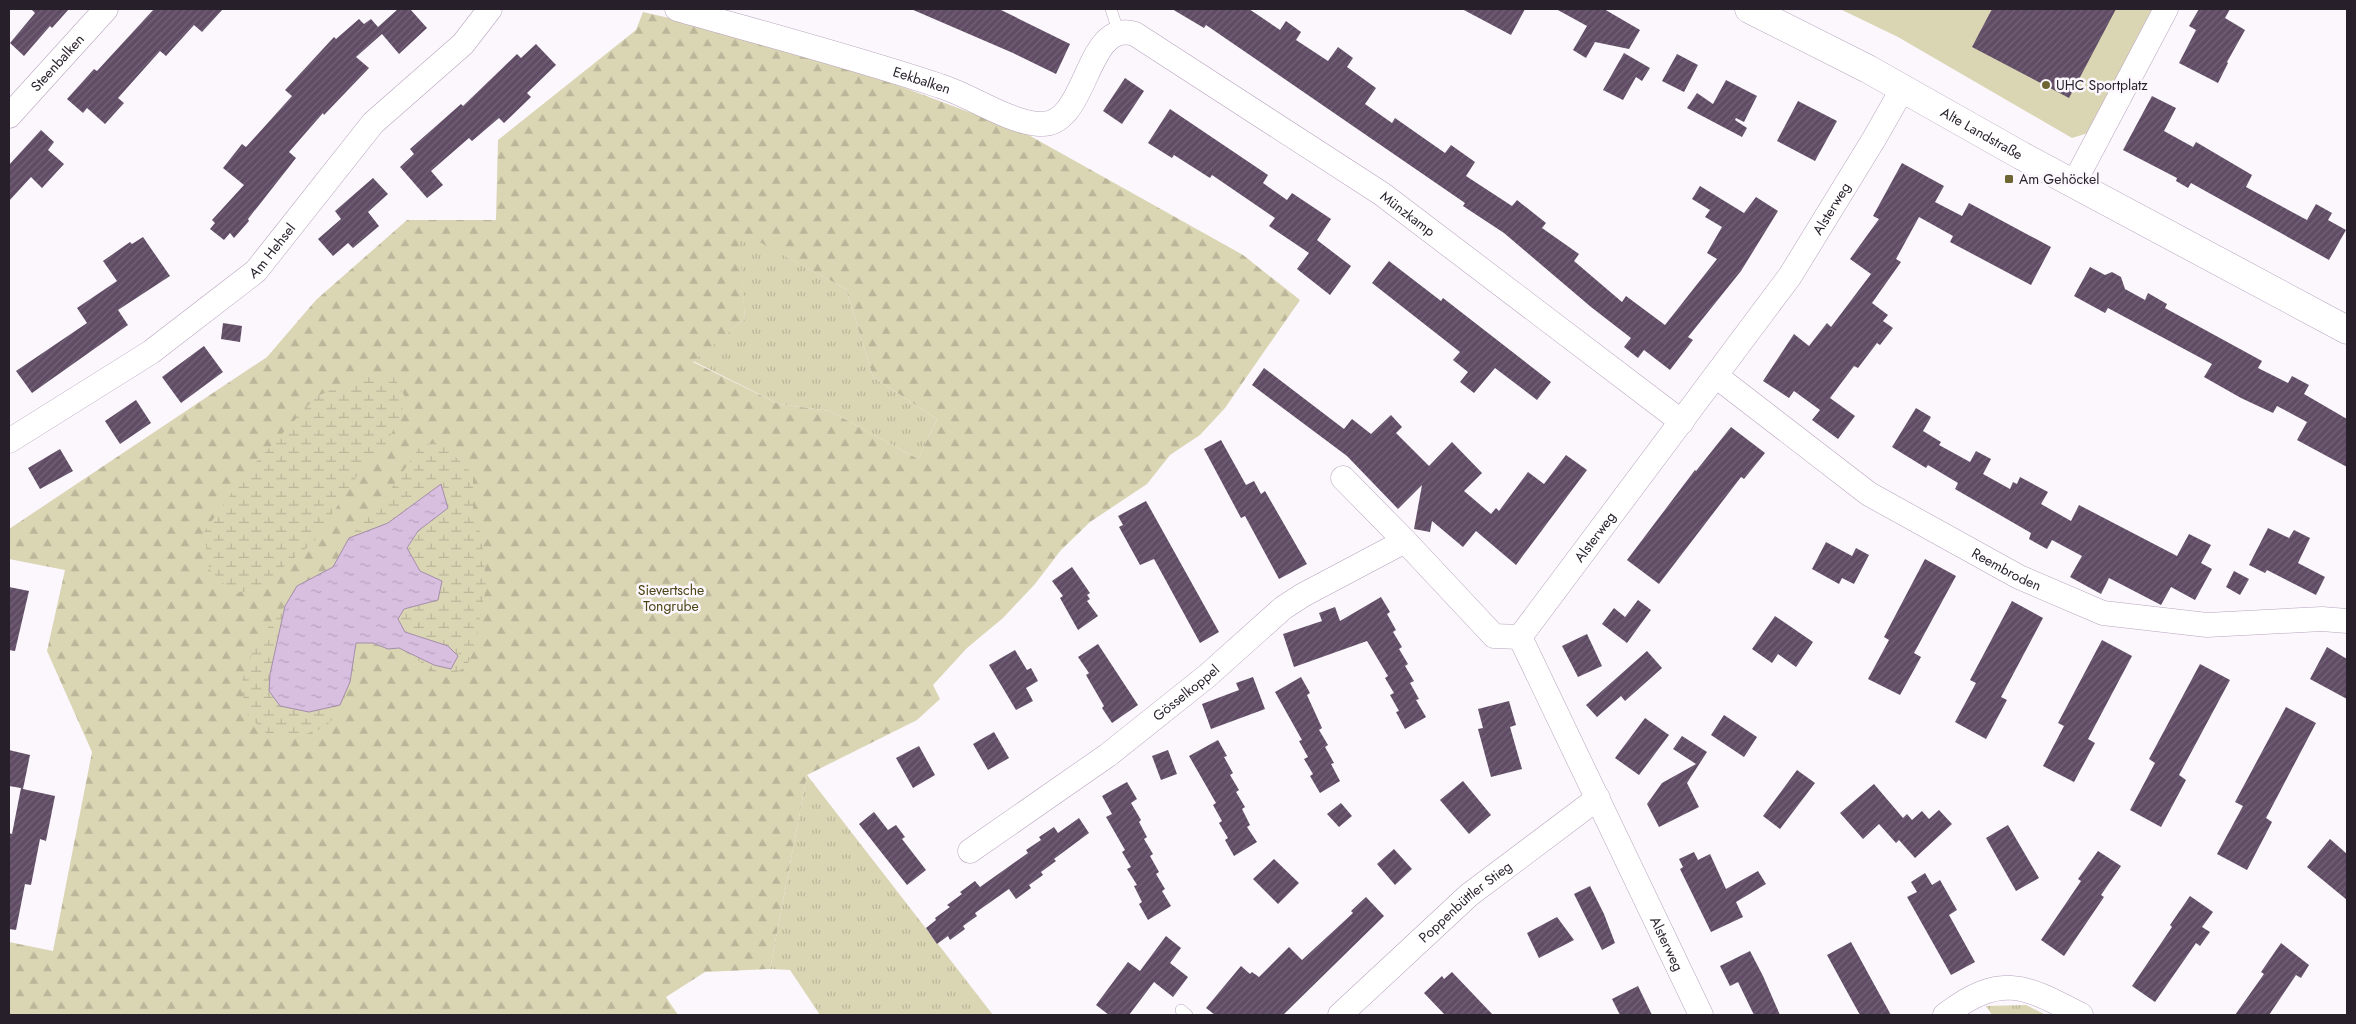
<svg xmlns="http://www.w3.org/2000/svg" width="2356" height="1024" font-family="Jost,sans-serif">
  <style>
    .grass { fill: url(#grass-tufts) }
    .forest { fill: url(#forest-firs); fill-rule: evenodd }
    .wetland { fill: url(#wetland-marsh) }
    .pitch { fill: #dad5b3 }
    .water { fill: url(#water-ripples); stroke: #a38ea9 }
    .building { fill: url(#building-hatch) }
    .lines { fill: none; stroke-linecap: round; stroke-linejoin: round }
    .lane-casing { stroke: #b8a3bf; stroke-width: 12 }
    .street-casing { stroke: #b8a3bf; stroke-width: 25 }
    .secondary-casing { stroke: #b8a3bf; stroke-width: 29 }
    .lane { stroke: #fff; stroke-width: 11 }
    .street { stroke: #fff; stroke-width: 24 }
    .secondary { stroke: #fff; stroke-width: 28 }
    .poi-dot { fill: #6e6632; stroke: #fbf7fd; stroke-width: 2 }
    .labels { text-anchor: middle; stroke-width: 5; stroke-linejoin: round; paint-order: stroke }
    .street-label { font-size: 14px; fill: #271f2a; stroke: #fbf7fd }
    .poi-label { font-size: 14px; fill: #271f2a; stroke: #fbf7fd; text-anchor: start }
    .park-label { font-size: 14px; fill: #4b4313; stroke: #fbf7fd }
  </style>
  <defs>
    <pattern id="grass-tufts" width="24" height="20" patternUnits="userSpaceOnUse" patternTransform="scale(1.25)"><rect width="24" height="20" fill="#dad5b3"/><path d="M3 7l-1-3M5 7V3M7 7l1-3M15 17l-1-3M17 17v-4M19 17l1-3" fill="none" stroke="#bbb69a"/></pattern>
    <pattern id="forest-firs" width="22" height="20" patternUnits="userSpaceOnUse" patternTransform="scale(1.25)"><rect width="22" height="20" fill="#dad5b3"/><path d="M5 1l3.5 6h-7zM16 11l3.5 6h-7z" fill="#bbb69a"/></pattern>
    <pattern id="wetland-marsh" width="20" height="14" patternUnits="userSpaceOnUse" patternTransform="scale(1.25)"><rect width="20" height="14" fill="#dad5b3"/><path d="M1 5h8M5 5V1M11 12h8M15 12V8" fill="none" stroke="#bbb69a"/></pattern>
    <pattern id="water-ripples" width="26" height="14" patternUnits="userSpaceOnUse" patternTransform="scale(1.25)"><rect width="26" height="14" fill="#d8bedf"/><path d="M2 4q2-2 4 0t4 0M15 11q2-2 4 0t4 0" fill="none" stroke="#b9a3c0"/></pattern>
    <pattern id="building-hatch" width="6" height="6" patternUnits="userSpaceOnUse" patternTransform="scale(1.25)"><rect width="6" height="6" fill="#604d65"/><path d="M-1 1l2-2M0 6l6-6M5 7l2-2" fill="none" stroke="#736377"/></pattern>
  </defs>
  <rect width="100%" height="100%" fill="#fbf7fd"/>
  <path class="grass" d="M 738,230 L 846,289 L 873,377 L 937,419 L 918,459 L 830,411 L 779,404 L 693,361 L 745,319 Z
    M 807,775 L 993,1015 L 820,1015 L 790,970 L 770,969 Z
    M 2026,1005 L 2046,1015 L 1992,1015 L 1986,1006 Z"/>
  <path class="forest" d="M 643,12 L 721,30 L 849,67 L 1025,133 L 1243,255 L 1300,300 L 1225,408 L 1200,435 L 1170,455 L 1147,484 L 1090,522 L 1061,550 L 1035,584 L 1003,618 L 967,648 L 933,685 L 940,699 L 917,720 L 807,775 L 770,969 L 705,972 L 666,997 L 678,1015 L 9,1015 L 9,942 L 53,951 L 92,752 L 47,651 L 65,570 L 9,559 L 9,529 L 267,357 L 316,300 L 407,220 L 496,220 L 498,140 L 636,30 ZM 739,231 L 846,289 L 873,377 L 937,419 L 918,459 L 830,411 L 779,404 L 693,362 L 745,319 ZM 418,532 L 420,571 L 442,581 L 398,619 L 434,665 L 399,648 L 388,649 L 373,643 L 356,643 L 350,682 L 297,586 L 333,567 Z"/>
  <path class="wetland" d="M 370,374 L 394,377 L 406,399 L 398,421 L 383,450 L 357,476 L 314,542 L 256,589 L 234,594 L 209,569 L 204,532 L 245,474 L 317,396 Z
    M 440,442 L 473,474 L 473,510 L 482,538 L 486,587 L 473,653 L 466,667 L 451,675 L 431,669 L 399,648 L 434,665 L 448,646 L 405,632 L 398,619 L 404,609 L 442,581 L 420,571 L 407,548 L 418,532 L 448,508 L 442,484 L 388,523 L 349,538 L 385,498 L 421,445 Z
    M 285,606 L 270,674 L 340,705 L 350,682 L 340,712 L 324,728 L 296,737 L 267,734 L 245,712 L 242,681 L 256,643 Z"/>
  <path class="pitch" d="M 1840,9 L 2152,9 L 2088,133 L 2072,138 L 1898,37 Z"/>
  <path class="water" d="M 441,484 L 448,508 L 418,531 L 407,548 L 420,571 L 442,581 L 438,600 L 404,609 L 398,619 L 405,632 L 448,646 L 458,656 L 451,669 L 434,665 L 399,648 L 388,649 L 373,643 L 356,643 L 350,682 L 340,705 L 309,712 L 280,706 L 269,691 L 270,674 L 285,606 L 297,586 L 333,567 L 349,538 L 388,523 Z"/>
  <path class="building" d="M 31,9 L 69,9 L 52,28 L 50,26 L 24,56 L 10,43 L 35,13 Z
    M 154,9 L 223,9 L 202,32 L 194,25 L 166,56 L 160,51 L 118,98 L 124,103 L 105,124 L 87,108 L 83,113 L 67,99 L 94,69 L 97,71 Z
    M 398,9 L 410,9 L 427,28 L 399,54 L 382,34 L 356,57 L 369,68 L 324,115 L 323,113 L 289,152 L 296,158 L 248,219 L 249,221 L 234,238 L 230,233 L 224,240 L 210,229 L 215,223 L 212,220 L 244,185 L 223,168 L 242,144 L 246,147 L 292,96 L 285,90 L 334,37 L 336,39 L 359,19 L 364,24 L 371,19 L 378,27 Z
    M 911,9 L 999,9 L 1070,44 L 1056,74 L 1013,53 Z
    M 1172,9 L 1249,9 L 1280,30 L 1286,21 L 1301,32 L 1296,40 L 1328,61 L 1338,47 L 1353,58 L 1347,67 L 1376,88 L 1365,104 L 1392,123 L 1395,118 L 1445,153 L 1451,145 L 1475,162 L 1466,176 L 1512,206 L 1517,200 L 1546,223 L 1542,228 L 1579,254 L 1574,261 L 1622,302 L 1626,296 L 1665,325 L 1717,259 L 1707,253 L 1722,227 L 1705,217 L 1710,210 L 1692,199 L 1700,186 L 1744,213 L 1756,197 L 1778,211 L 1741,271 L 1688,337 L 1693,340 L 1670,370 L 1644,350 L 1638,358 L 1624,347 L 1631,338 L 1591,307 L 1504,233 L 1463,206 L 1465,203 L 1206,25 L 1204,28 Z
    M 1462,9 L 1525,9 L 1511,35 Z
    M 1556,9 L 1604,9 L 1640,30 L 1629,49 L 1595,42 L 1586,58 L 1573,50 L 1587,26 Z
    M 1992,9 L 2116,9 L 2069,98 L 1972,47 Z
    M 2199,9 L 2230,9 L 2225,18 L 2245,30 L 2227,62 L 2228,63 L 2218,83 L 2179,63 L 2196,30 L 2189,26 Z
    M 536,44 L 556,65 L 527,93 L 531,97 L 504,123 L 499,118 L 472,141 L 469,138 L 431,171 L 443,185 L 427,198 L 400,167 L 414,154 L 410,149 L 461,104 L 463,106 L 517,54 L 521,58 Z
    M 1624,53 L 1650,68 L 1642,81 L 1636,77 L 1623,100 L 1603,90 Z
    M 1677,54 L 1698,65 L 1684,92 L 1662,81 Z
    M 1125,78 L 1144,91 L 1122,124 L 1103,111 Z
    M 1726,80 L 1757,96 L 1744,122 L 1736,118 L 1735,120 L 1747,128 L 1742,137 L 1687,108 L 1697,93 L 1713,104 Z
    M 2152,96 L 2176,108 L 2164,131 L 2193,147 L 2196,142 L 2252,175 L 2246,187 L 2307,220 L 2316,204 L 2332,213 L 2328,220 L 2346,230 L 2329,260 L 2191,183 L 2188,188 L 2176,181 L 2177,178 L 2123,150 Z
    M 1798,101 L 1837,121 L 1815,161 L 1777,141 Z
    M 1170,109 L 1268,175 L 1263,183 L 1287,200 L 1292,193 L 1331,219 L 1317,240 L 1351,266 L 1330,295 L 1297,269 L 1309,253 L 1269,226 L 1275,218 L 1212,175 L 1210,178 L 1174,155 L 1172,158 L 1148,143 Z
    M 41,130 L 54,142 L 48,150 L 64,164 L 42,188 L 31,177 L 9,201 L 9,165 Z
    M 1902,163 L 1944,186 L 1935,202 L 1962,216 L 1969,203 L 2051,247 L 2031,285 L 1950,242 L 1953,236 L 1919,217 L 1896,259 L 1901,262 L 1872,303 L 1888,315 L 1883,321 L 1893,328 L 1880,345 L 1877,343 L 1858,368 L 1854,366 L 1830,398 L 1855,416 L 1838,439 L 1812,420 L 1820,410 L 1794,391 L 1789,398 L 1763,381 L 1794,334 L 1809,346 L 1827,323 L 1831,327 L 1871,274 L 1850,259 L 1879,219 L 1873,216 Z
    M 373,178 L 388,194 L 368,212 L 379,226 L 353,248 L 348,243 L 333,256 L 318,239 L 341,219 L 335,211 Z
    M 143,237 L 170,276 L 118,310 L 128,325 L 32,393 L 16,371 L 87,323 L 77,308 L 117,281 L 103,261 L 130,242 L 132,244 Z
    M 1389,261 L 1441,301 L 1443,298 L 1551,382 L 1537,400 L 1495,368 L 1474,393 L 1460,382 L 1468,372 L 1453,360 L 1460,352 L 1372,283 Z
    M 2090,267 L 2105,275 L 2112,272 L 2121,277 L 2125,289 L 2145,300 L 2148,293 L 2167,304 L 2165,308 L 2262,361 L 2258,368 L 2288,383 L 2292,376 L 2309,385 L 2304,394 L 2347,419 L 2347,467 L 2297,440 L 2307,422 L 2277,406 L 2273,413 L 2241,398 L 2204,377 L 2212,364 L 2108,308 L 2105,313 L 2074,296 Z
    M 223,323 L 242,326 L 240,342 L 221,339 Z
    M 204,346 L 223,372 L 181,403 L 162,377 Z
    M 1264,368 L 1344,429 L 1352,419 L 1371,434 L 1391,415 L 1402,427 L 1396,433 L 1429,466 L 1452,442 L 1482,473 L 1464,491 L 1491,514 L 1496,508 L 1499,511 L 1528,472 L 1544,484 L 1566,455 L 1587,470 L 1516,565 L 1476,531 L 1463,547 L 1432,521 L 1430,532 L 1414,529 L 1422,485 L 1398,509 L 1347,456 L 1252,385 Z
    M 136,400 L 151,423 L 120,444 L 105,421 Z
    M 1916,408 L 1931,417 L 1923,431 L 1941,442 L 1939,445 L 1970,462 L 1976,451 L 1991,459 L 1983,474 L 2010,489 L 2013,482 L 2017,484 L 2020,477 L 2048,492 L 2041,504 L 2071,521 L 2079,505 L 2177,556 L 2189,534 L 2211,545 L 2201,563 L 2212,569 L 2195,600 L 2171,587 L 2161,605 L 2109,578 L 2101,594 L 2070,577 L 2082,556 L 2052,540 L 2047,549 L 2029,539 L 2031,533 L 1955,489 L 1958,483 L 1928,465 L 1926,468 L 1892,447 Z
    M 1731,427 L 1765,453 L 1744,479 L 1741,477 L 1659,584 L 1627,560 L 1695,470 L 1696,471 Z
    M 1221,440 L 1246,485 L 1254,481 L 1261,494 L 1265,491 L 1307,564 L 1279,579 L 1245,516 L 1241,518 L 1204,449 Z
    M 60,449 L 73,471 L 40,489 L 28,468 Z
    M 1146,501 L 1219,632 L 1200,643 L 1154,559 L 1140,565 L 1119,527 L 1123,525 L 1118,516 Z
    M 2268,528 L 2289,538 L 2294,530 L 2310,538 L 2298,563 L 2325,577 L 2316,595 L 2267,570 L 2265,573 L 2249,565 Z
    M 1826,542 L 1852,556 L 1856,548 L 1869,555 L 1854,584 L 1842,578 L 1839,584 L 1812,569 Z
    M 1925,559 L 1956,576 L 1914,653 L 1921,657 L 1900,695 L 1868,679 L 1889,640 L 1884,637 Z
    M 1072,567 L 1090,593 L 1087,595 L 1090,599 L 1087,601 L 1098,616 L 1078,630 L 1060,598 L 1063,596 L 1052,581 Z
    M 2234,571 L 2249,579 L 2240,595 L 2226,587 Z
    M 9,587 L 29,591 L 15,651 L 9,650 Z
    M 1381,597 L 1390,612 L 1387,614 L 1396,630 L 1393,632 L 1402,647 L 1399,649 L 1408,664 L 1405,666 L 1414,681 L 1410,683 L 1419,699 L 1416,700 L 1426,717 L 1405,729 L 1396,712 L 1399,711 L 1390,695 L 1394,693 L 1385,678 L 1388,676 L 1367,641 L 1294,667 L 1283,634 L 1322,621 L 1319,613 L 1335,607 L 1340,621 Z
    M 1638,600 L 1651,610 L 1627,643 L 1602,624 L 1614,608 L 1625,617 Z
    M 2012,601 L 2043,618 L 2001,697 L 2007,700 L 1986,739 L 1955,722 L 1976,683 L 1970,680 Z
    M 1775,616 L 1813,642 L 1796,667 L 1778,654 L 1772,663 L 1752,649 Z
    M 1587,634 L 1602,666 L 1578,677 L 1562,646 Z
    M 2102,640 L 2132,656 L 2088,739 L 2095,743 L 2074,782 L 2043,766 L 2064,726 L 2058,723 Z
    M 1098,644 L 1138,705 L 1112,723 L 1102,708 L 1104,706 L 1086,675 L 1089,673 L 1078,657 Z
    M 2327,647 L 2347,659 L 2347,699 L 2310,679 Z
    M 1015,650 L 1027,670 L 1031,668 L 1038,681 L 1026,688 L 1033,701 L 1016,710 L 989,665 Z
    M 1647,651 L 1662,668 L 1625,701 L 1621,696 L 1597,717 L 1586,705 Z
    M 2200,664 L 2230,680 L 2179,775 L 2186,780 L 2161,827 L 2130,810 L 2155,763 L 2149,759 Z
    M 1253,677 L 1265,709 L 1211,729 L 1202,704 L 1239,690 L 1236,683 Z
    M 1301,677 L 1310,693 L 1307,695 L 1322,728 L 1319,730 L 1328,745 L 1325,747 L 1334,763 L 1331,764 L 1340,781 L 1320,793 L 1310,776 L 1313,774 L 1304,759 L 1308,757 L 1299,741 L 1302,740 L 1275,692 Z
    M 1509,701 L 1516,725 L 1510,727 L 1522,769 L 1491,777 L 1478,729 L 1483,728 L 1478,709 Z
    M 2286,707 L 2316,723 L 2266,818 L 2272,822 L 2247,870 L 2217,854 L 2243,806 L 2235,802 Z
    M 1724,715 L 1757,737 L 1744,757 L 1711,735 Z
    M 1645,718 L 1669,735 L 1639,775 L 1615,758 Z
    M 994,732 L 1009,758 L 988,770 L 973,744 Z
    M 1682,736 L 1707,752 L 1687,783 L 1699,807 L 1659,827 L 1647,804 L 1662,783 L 1696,764 L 1673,749 Z
    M 1218,740 L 1227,756 L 1224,757 L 1233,773 L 1230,775 L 1239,790 L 1236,792 L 1245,807 L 1242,809 L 1250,825 L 1247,827 L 1257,842 L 1234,856 L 1225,840 L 1228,838 L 1219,823 L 1222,821 L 1213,805 L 1216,803 L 1189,756 Z
    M 919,746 L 935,775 L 913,788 L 896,758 Z
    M 9,750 L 30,755 L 23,789 L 55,796 L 46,841 L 40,839 L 31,885 L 25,884 L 16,930 L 9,929 L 9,833 L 12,834 L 21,788 L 9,786 Z
    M 1168,750 L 1177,774 L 1161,780 L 1152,756 Z
    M 1797,770 L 1815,783 L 1780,829 L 1763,816 Z
    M 1463,781 L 1491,815 L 1469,834 L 1440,800 Z
    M 1127,782 L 1137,799 L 1131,803 L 1141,820 L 1139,822 L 1147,837 L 1144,839 L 1153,854 L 1150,856 L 1159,872 L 1156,874 L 1165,889 L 1162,891 L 1171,906 L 1148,920 L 1139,904 L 1142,902 L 1134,886 L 1137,885 L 1127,869 L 1131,867 L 1122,852 L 1125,850 L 1106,817 L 1112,814 L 1102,796 Z
    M 1874,784 L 1903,818 L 1907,814 L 1912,820 L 1922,811 L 1929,819 L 1939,810 L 1952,824 L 1915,858 L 1899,840 L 1896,843 L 1879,824 L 1863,839 L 1840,813 Z
    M 1341,803 L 1352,816 L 1339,827 L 1327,814 Z
    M 874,812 L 888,830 L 896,825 L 905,837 L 902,839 L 926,870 L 907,885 L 859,824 Z
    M 1079,818 L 1089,833 L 1054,859 L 1056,861 L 1041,872 L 1043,875 L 1029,885 L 1031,888 L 1016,899 L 1009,889 L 975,913 L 977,916 L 963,926 L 965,929 L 950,940 L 948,936 L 937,944 L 926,928 L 936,920 L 935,918 L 950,907 L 947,905 L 962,894 L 960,892 L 975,881 L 980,887 L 1028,853 L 1026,850 L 1041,840 L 1039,837 L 1054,827 L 1058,833 Z
    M 2008,825 L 2039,878 L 2016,891 L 1986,838 Z
    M 2330,839 L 2347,854 L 2347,900 L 2307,867 Z
    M 1394,849 L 1412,869 L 1395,885 L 1377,864 Z
    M 2098,851 L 2121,866 L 2101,895 L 2104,897 L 2064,956 L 2041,940 L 2081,881 L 2078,879 Z
    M 1694,852 L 1698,860 L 1710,854 L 1726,889 L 1758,871 L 1766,884 L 1736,902 L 1743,917 L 1711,932 L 1680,869 L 1683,867 L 1679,859 Z
    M 1274,859 L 1299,883 L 1278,904 L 1253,879 Z
    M 1925,873 L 1932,885 L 1940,880 L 1957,910 L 1949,915 L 1975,962 L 1951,975 L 1907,897 L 1917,892 L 1911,882 Z
    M 1590,886 L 1604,914 L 1615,943 L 1602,950 L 1574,894 Z
    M 2190,896 L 2213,912 L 2202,927 L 2210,932 L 2200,946 L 2196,943 L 2155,1002 L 2132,986 L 2172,927 L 2170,925 Z
    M 1366,897 L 1384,916 L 1283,1015 L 1215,1015 L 1206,1008 L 1241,966 L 1250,974 L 1252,972 L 1259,977 L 1289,947 L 1302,960 L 1353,913 L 1351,911 Z
    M 1557,917 L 1574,940 L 1539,958 L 1527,933 Z
    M 1166,936 L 1181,948 L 1170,963 L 1188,977 L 1173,997 L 1154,982 L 1129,1015 L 1109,1015 L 1096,1005 L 1128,962 L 1140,971 Z
    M 1851,942 L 1869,975 L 1891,1015 L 1860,1015 L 1845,988 L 1827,955 Z
    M 2281,943 L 2309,965 L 2301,978 L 2296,975 L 2269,1015 L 2235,1015 L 2264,974 L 2261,972 Z
    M 1750,951 L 1763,976 L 1780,1015 L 1754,1015 L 1738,982 L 1730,986 L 1720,966 Z
    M 1452,972 L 1493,1015 L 1445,1015 L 1424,993 L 1442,976 L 1444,979 Z
    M 1638,986 L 1652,1015 L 1620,1015 L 1612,999 Z"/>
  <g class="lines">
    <g class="lane-casing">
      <path id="lane" d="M 1111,9 L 1119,34
        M 1181,1010 L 1187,1015"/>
    </g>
    <g class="street-casing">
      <g id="street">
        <path id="s1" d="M 677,9 C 765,34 853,57 940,86 C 970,95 1008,122 1039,124 C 1089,128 1084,18 1135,34 L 1382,194 L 1682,422"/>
        <path id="s2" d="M 9,116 L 106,9"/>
        <path d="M 2074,183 L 2166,9"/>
        <path id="s3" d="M 1716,376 L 1869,494 L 2019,577 L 2103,613 L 2207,625 L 2322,619 L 2347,621"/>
        <path id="s4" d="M 9,441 L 151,352 L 256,271 L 373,123 L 463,44 L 490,9"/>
        <path d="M 1343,478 L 1405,541"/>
        <path id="s5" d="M 1520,637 L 1790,276 L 1874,139 L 1903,88"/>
        <path id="s6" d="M 1520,637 L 1701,1015"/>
        <path id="s7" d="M 970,851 L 1108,755 L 1207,676 L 1283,608 L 1303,595 L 1405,541 L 1494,636 L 1520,637"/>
        <path id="s8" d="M 1340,1015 L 1469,895 L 1598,798"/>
        <path d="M 1945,1015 C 2002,972 2025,986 2081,1015"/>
      </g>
    </g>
    <g class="secondary-casing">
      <g id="secondary">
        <path id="s9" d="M 1749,9 L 1868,69 L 2022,156 L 2347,330"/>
      </g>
    </g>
    <use href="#lane" class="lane"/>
    <use href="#street" class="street"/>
    <use href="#secondary" class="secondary"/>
  </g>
  <g class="poi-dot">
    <circle cx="2046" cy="85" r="5"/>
    <rect x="2004" y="174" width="10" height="10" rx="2.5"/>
  </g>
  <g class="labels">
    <g class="street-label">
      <text dy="5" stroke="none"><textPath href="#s2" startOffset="72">Steenbalken</textPath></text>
      <text dy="5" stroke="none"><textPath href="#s1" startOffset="255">Eekbalken</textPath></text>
      <text dy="5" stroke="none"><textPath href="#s9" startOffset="264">Alte Landstraße</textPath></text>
      <text dy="5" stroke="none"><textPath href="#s5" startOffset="530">Alsterweg</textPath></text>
      <text dy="5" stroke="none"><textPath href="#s1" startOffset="851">Münzkamp</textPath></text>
      <text dy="5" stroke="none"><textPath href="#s4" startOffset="326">Am Hehsel</textPath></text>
      <text dy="5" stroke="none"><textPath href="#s5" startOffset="125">Alsterweg</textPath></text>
      <text dy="5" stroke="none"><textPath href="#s3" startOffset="350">Reembroden</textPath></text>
      <text dy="5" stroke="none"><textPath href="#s7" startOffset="268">Gösselkoppel</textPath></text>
      <text dy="5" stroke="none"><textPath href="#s8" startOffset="169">Poppenbüttler Stieg</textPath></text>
      <text dy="5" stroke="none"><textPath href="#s6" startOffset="340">Alsterweg</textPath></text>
    </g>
    <g class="poi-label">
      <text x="2056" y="90">UHC Sportplatz</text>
      <text x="2019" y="184">Am Gehöckel</text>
    </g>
    <g class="park-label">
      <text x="671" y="595">Sievertsche<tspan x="671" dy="16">Tongrube</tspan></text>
    </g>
  </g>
  <rect width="2356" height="1024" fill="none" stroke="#271f2a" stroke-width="20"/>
</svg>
